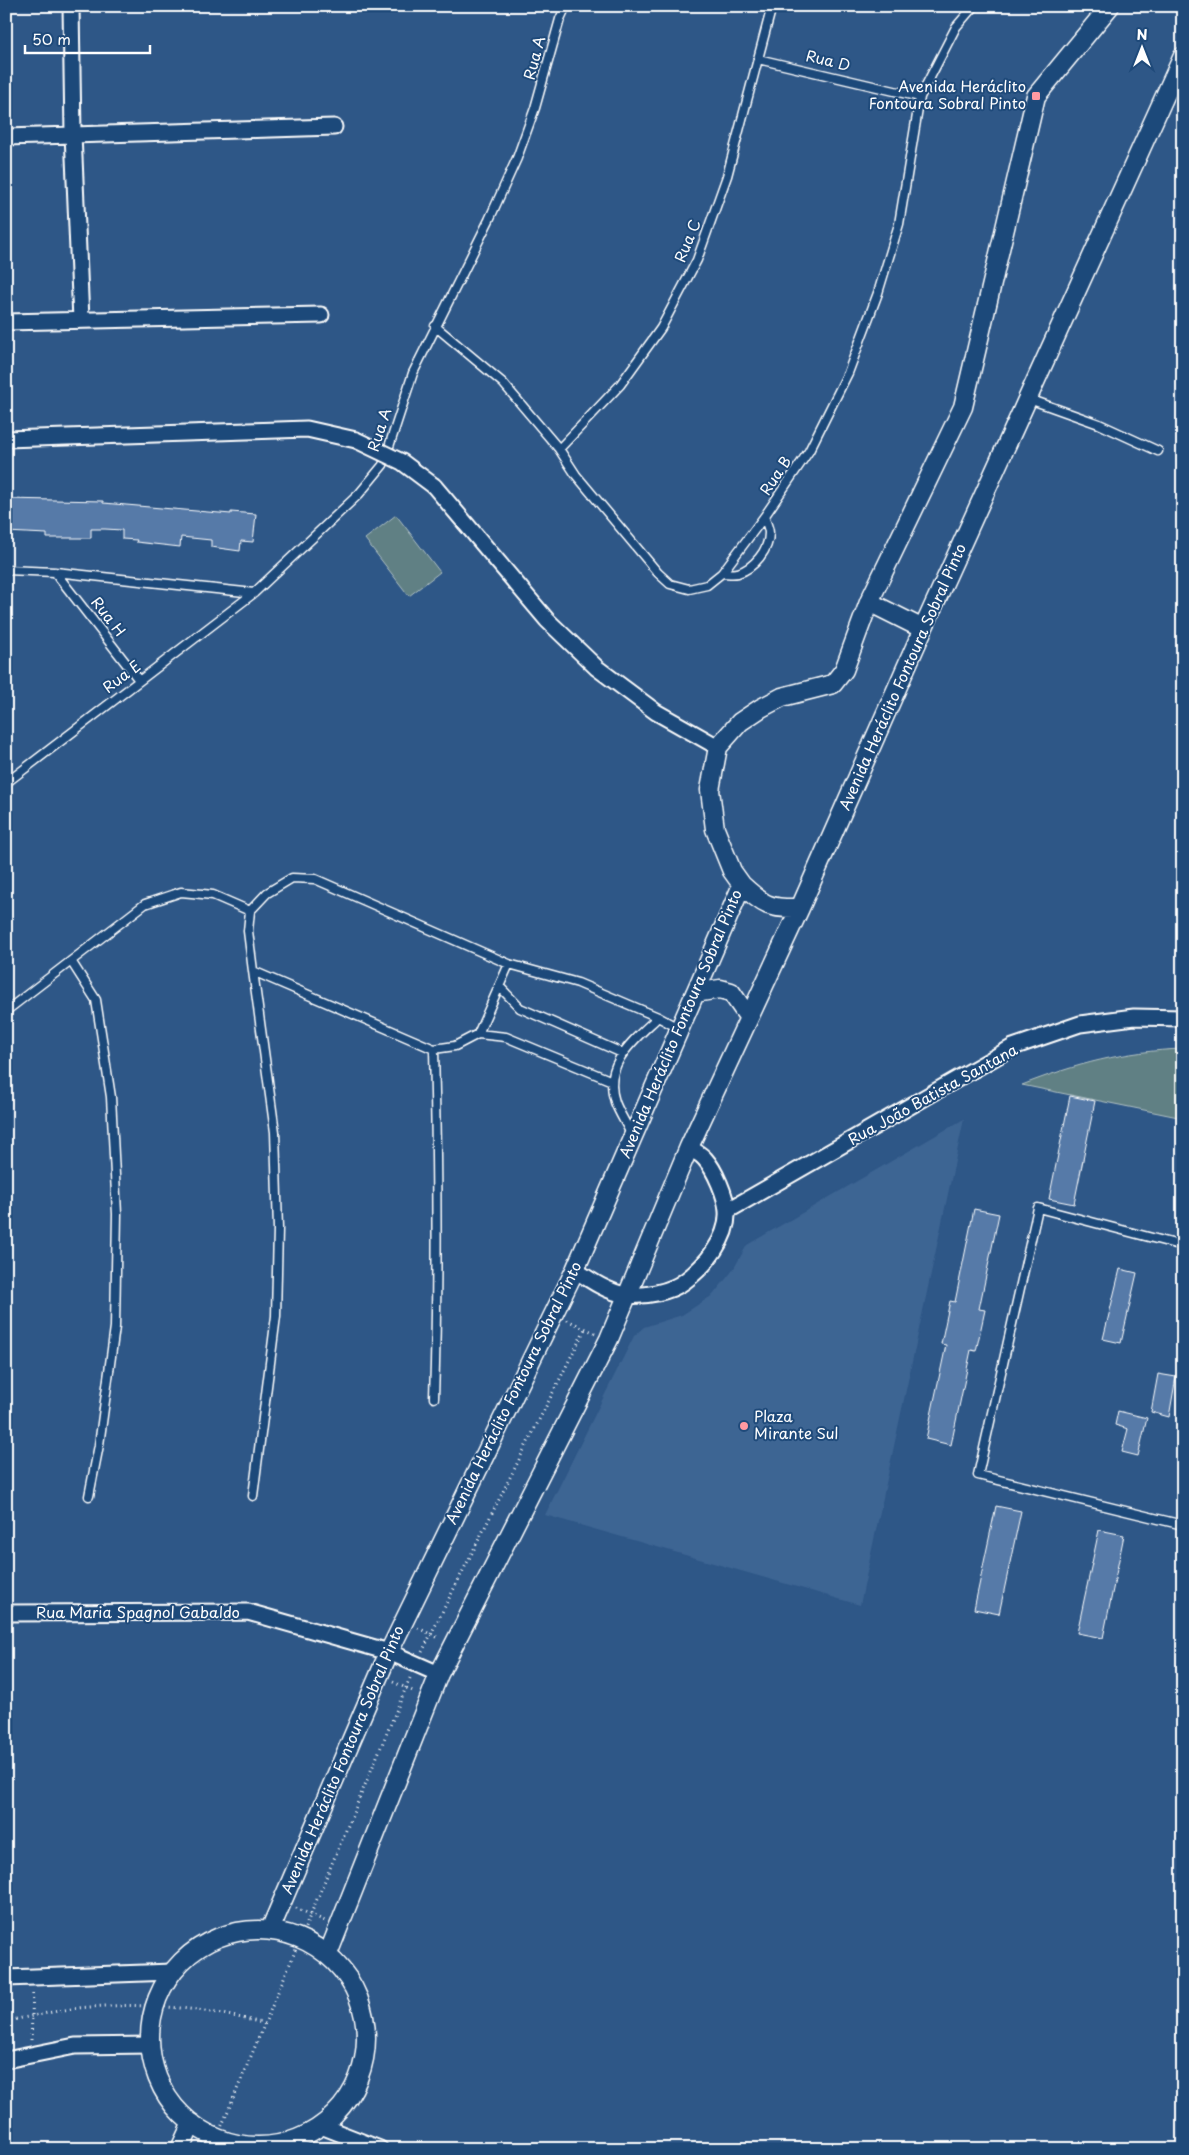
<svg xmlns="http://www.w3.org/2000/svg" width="1189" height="2155" font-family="'Playpen Sans',sans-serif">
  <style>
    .built { fill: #3e6593 }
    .green { fill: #608084; stroke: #b0c0c2 }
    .building { fill: #577aa8; stroke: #fff }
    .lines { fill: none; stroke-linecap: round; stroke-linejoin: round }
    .service-casing { stroke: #fff; stroke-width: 11 }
    .minor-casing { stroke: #fff; stroke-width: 19 }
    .tertiary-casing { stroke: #fff; stroke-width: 21 }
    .path { stroke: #fff; stroke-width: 3; stroke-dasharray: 1 4; stroke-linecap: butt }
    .service { stroke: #1f4a7a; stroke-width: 8 }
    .minor { stroke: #1f4a7a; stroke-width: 15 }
    .tertiary { stroke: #1f4a7a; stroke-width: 18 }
    .minor-bridge-casing { stroke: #fff; stroke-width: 19; stroke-linecap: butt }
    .minor-bridge { stroke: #1f4a7a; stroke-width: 15 }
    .poi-dot { fill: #ff9aa2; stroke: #1f4a7a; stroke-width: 2 }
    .labels { text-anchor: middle; stroke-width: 4; stroke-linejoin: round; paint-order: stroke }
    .street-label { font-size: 15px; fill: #fff; stroke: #1f4a7a }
    .poi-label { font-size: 15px; fill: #fff; stroke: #1f4a7a; text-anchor: end }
  </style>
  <rect width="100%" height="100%" fill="#2e5787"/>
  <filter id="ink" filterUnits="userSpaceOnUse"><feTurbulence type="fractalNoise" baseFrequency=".02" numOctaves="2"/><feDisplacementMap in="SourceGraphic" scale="10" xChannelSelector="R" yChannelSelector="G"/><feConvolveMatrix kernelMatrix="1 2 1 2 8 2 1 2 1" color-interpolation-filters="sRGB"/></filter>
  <g filter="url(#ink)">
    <path class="built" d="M 964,1119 L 860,1605 L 545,1515 L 634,1336 L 644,1327 L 682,1315 L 713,1295 L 733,1270 L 747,1245 Z"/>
    <path class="green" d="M 396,515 L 440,572 L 409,596 L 365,539 Z
      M 1183,1049 L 1183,1118 L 1022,1085 C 1076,1064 1124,1051 1183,1049 Z"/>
    <path class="building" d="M 6,499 L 103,501 L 103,503 L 231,514 L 231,512 L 256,514 L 253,542 L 241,541 L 240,551 L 211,547 L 211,540 L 181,537 L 180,547 L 136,542 L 137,540 L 122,539 L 122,530 L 105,529 L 91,529 L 91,538 L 47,538 L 47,534 L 6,532 Z
      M 1070,1096 L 1095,1101 L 1074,1204 L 1049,1199 Z
      M 974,1209 L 999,1214 L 979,1309 L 985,1310 L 976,1351 L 971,1350 L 951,1445 L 926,1439 L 946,1345 L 941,1344 L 950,1301 L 955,1302 Z
      M 1120,1269 L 1137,1273 L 1121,1343 L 1103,1339 Z
      M 1158,1374 L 1176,1377 L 1169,1417 L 1151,1412 Z
      M 1118,1411 L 1147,1418 L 1138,1456 L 1122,1452 L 1128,1429 L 1115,1425 Z
      M 996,1506 L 1021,1511 L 999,1614 L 974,1609 Z
      M 1099,1530 L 1124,1535 L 1103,1638 L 1077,1633 Z"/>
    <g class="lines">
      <g class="service-casing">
        <path id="service" d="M 758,59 L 920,97
          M 435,326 L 503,383 L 559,449 L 576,475 L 658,573 L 670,584 L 689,589 L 707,585 L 722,573 L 764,517 L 809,451 L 848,373 L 878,293 L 899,224 L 920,97 L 956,27 L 974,6
          M 1029,399 L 1099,424 L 1158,451
          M 559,449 L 620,385 L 661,328 L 697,260 L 727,176 L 772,6
          M 6,570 L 55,572 L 254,593
          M 55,572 L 139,680
          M 722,573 C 727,573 733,574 738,573 C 754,568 769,550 769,533 C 769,528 766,522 764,517
          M 6,783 L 254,593 L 359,494 L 383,465 L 413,373 L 489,220 L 517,158 L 535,108 L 560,19 L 566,6
          M 71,961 L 96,1000 L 111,1097 L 117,1214 L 115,1327 L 99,1445 L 89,1496
          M 509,964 L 478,1034 L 455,1046 L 434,1049 L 253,971 L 248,931 L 250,911 L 267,893 L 292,878 L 315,879 L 509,964 L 578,983 L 658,1017 L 680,1029
          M 253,971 L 275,1132 L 278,1229 L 276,1316 L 253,1496
          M 499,986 L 520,1008 L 622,1053
          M 6,1011 L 145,904 L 181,892 L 213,895 L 250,911
          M 478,1034 L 506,1037 L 612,1081
          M 434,1049 C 437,1166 438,1281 434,1398
          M 631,1134 C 626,1123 619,1113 615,1102 C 602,1064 634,1040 658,1017
          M 1183,1246 L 1038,1208 L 978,1475 L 1183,1525"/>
      </g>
      <g class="minor-casing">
        <path id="minor" d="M 71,6 L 73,134 L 81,320
          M 6,137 L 334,127
          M 6,322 L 321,315
          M 6,439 L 307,429 L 356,440
          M 434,486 L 547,620 L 597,668 L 656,712 L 718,747
          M 727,1211 L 1013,1047 L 1080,1024 L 1134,1017 L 1183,1018
          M 575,1270 C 590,1280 607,1292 626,1295 C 644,1297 671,1292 685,1281 C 705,1266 729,1238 727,1211 C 726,1196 715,1170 705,1159 C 701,1154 694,1151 689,1147
          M 6,1613 L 248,1612 L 389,1652 L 439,1674
          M 6,1978 L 172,1972
          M 6,2060 L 75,2046 L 150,2045
          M 321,2126 L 380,2149"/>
      </g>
      <g class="tertiary-casing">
        <path id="tertiary" d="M 869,602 L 923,629
          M 742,885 C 765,906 769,909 800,908
          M 695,993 L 720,989 L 731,992 L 749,1018
          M150 2038a108 108 0 1 1 216 0a108 108 0 1 1-216 0Z
          M 270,1930 L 389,1652 L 575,1270 L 742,885 L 732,871 L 715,829 L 710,790 L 718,747 L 740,722 L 761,708 L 782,697 L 833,684 L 844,670 L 869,602 L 963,407 L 1036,96 L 1110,6
          M 328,1954 L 439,1674 L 609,1339 L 689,1147 L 800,908 L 923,629 L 1183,56
          M 180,2149 L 192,2123"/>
      </g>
      <path class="path" d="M 567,1320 L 595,1333
        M 418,1628 L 439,1638
        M 422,1652 L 585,1329
        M 393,1682 L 415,1692
        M 296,1908 L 325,1921
        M 6,2021 C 30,2017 54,2011 78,2008 C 141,2002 205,2007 265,2024
        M 31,2040 L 33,1992
        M 212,2149 L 410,1678"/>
      <use href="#service" class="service"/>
      <use href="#minor" class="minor"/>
      <use href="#tertiary" class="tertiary"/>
      <g class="minor-bridge-casing">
        <path id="minor-bridge" d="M 356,440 L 402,462 L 434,486"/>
      </g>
      <use href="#minor-bridge" class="minor-bridge"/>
    </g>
  </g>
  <g class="poi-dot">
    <rect x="1031" y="91" width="10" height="10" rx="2.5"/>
    <circle cx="744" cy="1426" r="5"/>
  </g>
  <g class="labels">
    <g class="street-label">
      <text transform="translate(535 58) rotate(-75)" y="5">Rua A</text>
      <text transform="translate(828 61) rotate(13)" y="5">Rua D</text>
      <text transform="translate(688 241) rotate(-68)" y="5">Rua C</text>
      <text transform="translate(380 430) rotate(-72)" y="5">Rua A</text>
      <text transform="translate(776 476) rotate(-56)" y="5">Rua B</text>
      <text transform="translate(108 617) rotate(52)" y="5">Rua H</text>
      <text transform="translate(122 677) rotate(-37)" y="5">Rua E</text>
      <text transform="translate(903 677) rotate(-66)" y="5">Avenida Heráclito Fontoura Sobral Pinto</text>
      <text transform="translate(681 1024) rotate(-67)" y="5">Avenida Heráclito Fontoura Sobral Pinto</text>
      <text transform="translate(933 1095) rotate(-29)" y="5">Rua João Batista Santana</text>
      <text transform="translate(514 1393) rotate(-64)" y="5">Avenida Heráclito Fontoura Sobral Pinto</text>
      <text x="138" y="1618">Rua Maria Spagnol Gabaldo</text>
      <text transform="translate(343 1760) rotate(-67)" y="5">Avenida Heráclito Fontoura Sobral Pinto</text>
    </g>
    <g class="poi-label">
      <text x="1026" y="92">Avenida Heráclito<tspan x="1026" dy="17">Fontoura Sobral Pinto</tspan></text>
      <text x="754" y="1422" text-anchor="start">Plaza<tspan x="754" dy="17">Mirante Sul</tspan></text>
    </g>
  </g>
  <rect width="1189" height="2155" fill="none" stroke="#1f4a7a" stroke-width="25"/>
  <rect x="12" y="12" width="1164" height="2130" fill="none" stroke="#fff" stroke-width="2" filter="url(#ink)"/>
  <g transform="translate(1142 48)" stroke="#1f4a7a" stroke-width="4" paint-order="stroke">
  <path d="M0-4L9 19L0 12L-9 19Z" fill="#ffffff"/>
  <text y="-8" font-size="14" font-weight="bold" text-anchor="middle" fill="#ffffff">N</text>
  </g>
  <path d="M25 45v8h125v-8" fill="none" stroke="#ffffff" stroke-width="2.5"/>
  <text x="32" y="45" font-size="15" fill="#ffffff" stroke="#1f4a7a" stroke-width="4" paint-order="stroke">50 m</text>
</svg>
